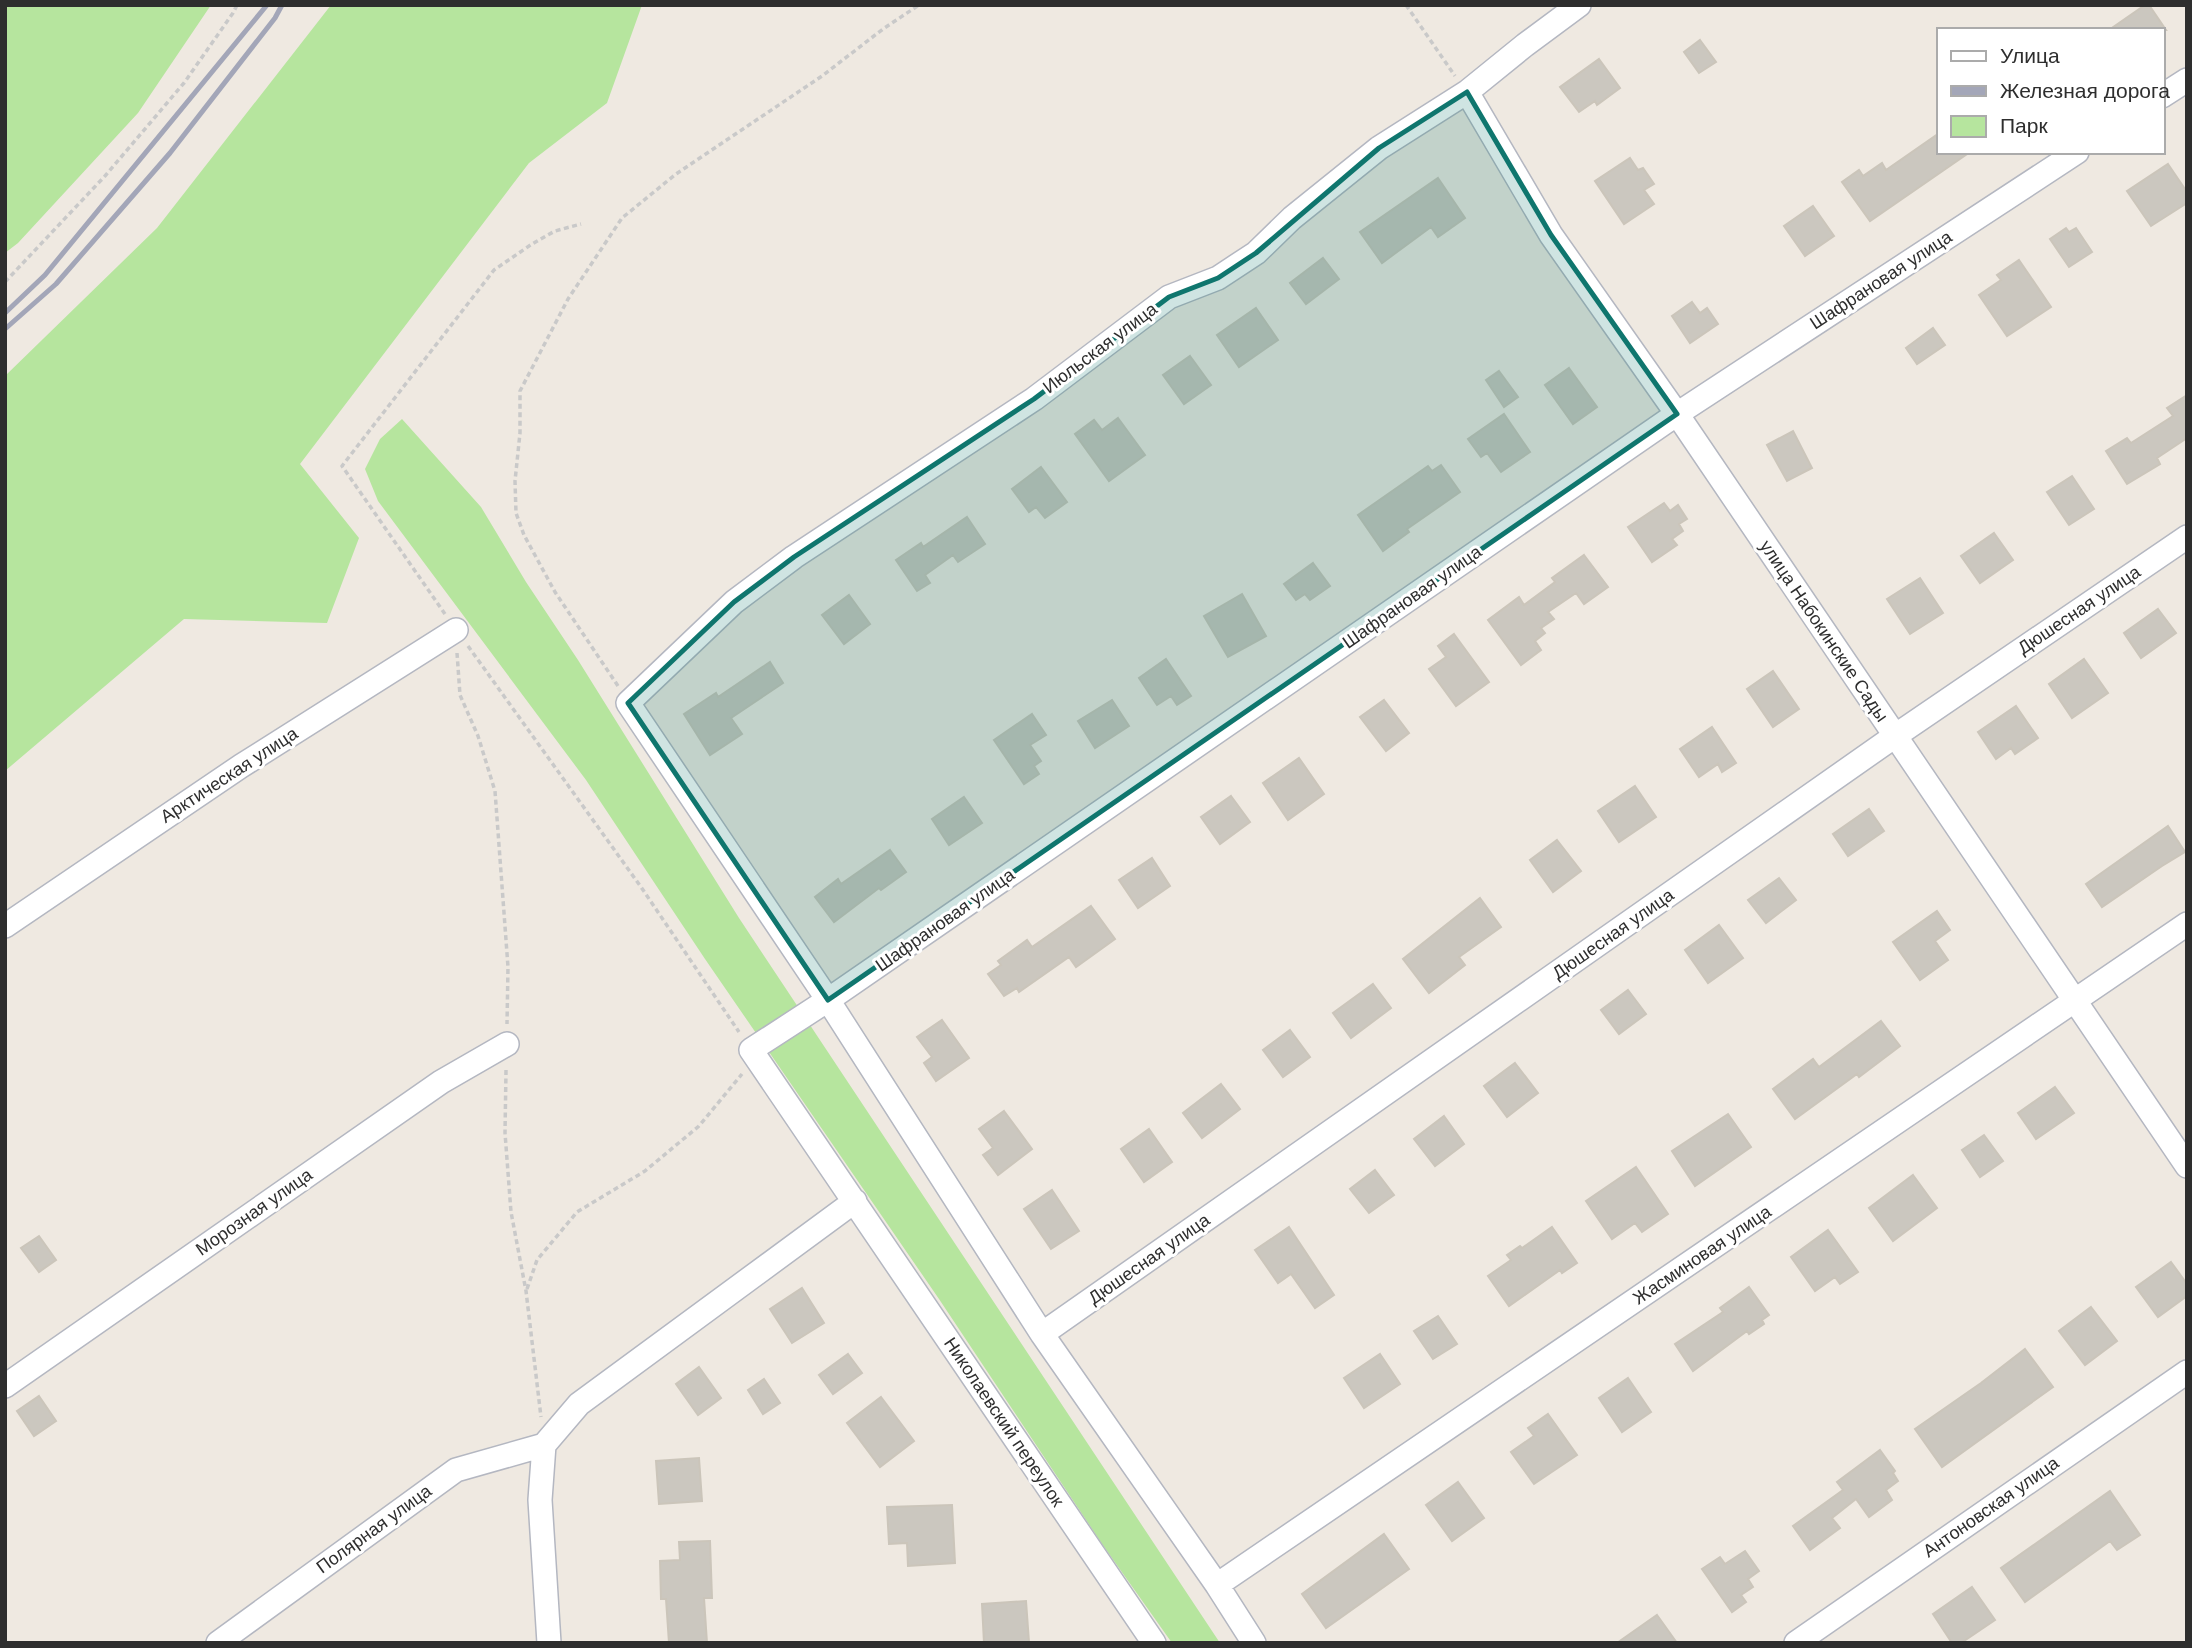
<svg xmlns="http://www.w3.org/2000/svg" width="2192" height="1648" font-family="Arial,sans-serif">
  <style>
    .green { fill: #b6e59e }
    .building { fill: #cbc7bf; stroke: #cbc5ba; stroke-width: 2 }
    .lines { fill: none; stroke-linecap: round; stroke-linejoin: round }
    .street-casing { stroke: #b4b7c1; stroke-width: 26 }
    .path { stroke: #c9c9c9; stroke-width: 3.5; stroke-dasharray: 5 3.5; stroke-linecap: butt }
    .street { stroke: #fff; stroke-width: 23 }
    .rail { stroke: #a3a6b8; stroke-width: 5 }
    .marked { fill: #0f766e; fill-opacity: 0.2; stroke: #0f766e; stroke-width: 5; stroke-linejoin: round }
    .labels { text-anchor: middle; stroke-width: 6; stroke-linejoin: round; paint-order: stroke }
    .street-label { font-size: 18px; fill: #2e2e2e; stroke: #fff }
  </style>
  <rect width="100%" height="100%" fill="#efe9e1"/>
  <path class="green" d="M 5,5 L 211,5 L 138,113 L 18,243 L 5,253 Z
    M 331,5 L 642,5 L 607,103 L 529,163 L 300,464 L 359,538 L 327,623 L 184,619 L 5,771 L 5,376 L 157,228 Z
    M 402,419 L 481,507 L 526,582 L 578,660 L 739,918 L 1220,1643 L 1172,1643 L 1102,1544 L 939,1299 L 705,959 L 586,780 L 378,501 L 365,469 L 380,439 Z"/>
  <path class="building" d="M 2145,5 L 2149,5 L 2166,30 L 2109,30 Z
    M 1700,40 L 1716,62 L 1699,73 L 1684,52 Z
    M 1599,59 L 1620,88 L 1597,105 L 1595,101 L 1579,112 L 1560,87 Z
    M 1938,134 L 1938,152 L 1970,152 L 1870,221 L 1842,182 L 1859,170 L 1863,176 L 1882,163 L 1886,170 Z
    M 1630,158 L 1638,170 L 1643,168 L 1654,184 L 1644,190 L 1654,204 L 1624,224 L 1595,181 Z
    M 2168,164 L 2187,192 L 2187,203 L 2151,226 L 2127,191 Z
    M 1438,178 L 1465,218 L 1438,237 L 1431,227 L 1382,263 L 1360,232 Z
    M 1813,206 L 1834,236 L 1805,256 L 1784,226 Z
    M 2066,228 L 2069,232 L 2076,228 L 2092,252 L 2069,267 L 2050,239 Z
    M 1323,258 L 1339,279 L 1306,304 L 1290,283 Z
    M 2019,260 L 2051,307 L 2007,336 L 1979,295 L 2001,280 L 1997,275 Z
    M 1692,302 L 1700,313 L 1707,308 L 1718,324 L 1690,343 L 1672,316 Z
    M 1256,308 L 1278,340 L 1239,367 L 1217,335 Z
    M 1933,328 L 1945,345 L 1917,364 L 1906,348 Z
    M 1190,356 L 1211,385 L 1184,404 L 1163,375 Z
    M 1569,368 L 1597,407 L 1573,424 L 1545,385 Z
    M 1499,371 L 1518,397 L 1504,407 L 1486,380 Z
    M 2187,395 L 2187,438 L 2157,458 L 2160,464 L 2127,484 L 2106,451 L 2127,438 L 2131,443 L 2173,416 L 2167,408 Z
    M 1504,414 L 1530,452 L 1501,472 L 1487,453 L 1481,457 L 1468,439 Z
    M 1118,418 L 1145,455 L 1109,481 L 1075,434 L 1094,420 L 1102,430 Z
    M 1793,431 L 1812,468 L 1787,481 L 1767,445 Z
    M 1441,465 L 1460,492 L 1407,529 L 1409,532 L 1383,551 L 1358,515 L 1428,466 L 1432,471 Z
    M 1041,467 L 1067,502 L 1045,518 L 1036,507 L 1029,512 L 1012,489 Z
    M 2072,476 L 2094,509 L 2069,525 L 2047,492 Z
    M 1664,503 L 1670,511 L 1678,505 L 1687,519 L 1679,524 L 1683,531 L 1672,539 L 1677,545 L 1652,562 L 1628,527 Z
    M 967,517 L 985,544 L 958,562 L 953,555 L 925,575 L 930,583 L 917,591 L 896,560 L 921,543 L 923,547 Z
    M 1994,533 L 2013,560 L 1980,583 L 1961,556 Z
    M 1584,555 L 1608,587 L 1584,604 L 1576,593 L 1548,612 L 1554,619 L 1541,628 L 1545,633 L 1535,641 L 1541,650 L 1521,665 L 1488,620 L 1519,597 L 1524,605 L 1555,582 L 1552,578 Z
    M 1313,563 L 1330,586 L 1310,600 L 1305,594 L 1296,600 L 1284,584 Z
    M 1920,578 L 1943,613 L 1910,634 L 1887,599 Z
    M 1242,594 L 1266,636 L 1228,657 L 1204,616 Z
    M 849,595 L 870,624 L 844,644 L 822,615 Z
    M 2158,609 L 2176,633 L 2141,658 L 2124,633 Z
    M 1454,634 L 1489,682 L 1456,706 L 1429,669 L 1446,657 L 1438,646 Z
    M 1166,659 L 1191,696 L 1177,705 L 1171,696 L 1157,705 L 1139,678 Z
    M 2084,659 L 2108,693 L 2072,718 L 2049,684 Z
    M 770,662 L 783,683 L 731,718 L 742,734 L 710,755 L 684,714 L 716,693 L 718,697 Z
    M 1773,671 L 1799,709 L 1773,727 L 1747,689 Z
    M 1112,700 L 1129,726 L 1095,748 L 1078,721 Z
    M 1384,700 L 1409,733 L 1386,751 L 1360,717 Z
    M 2016,706 L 2038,738 L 2015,754 L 2011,748 L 1996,759 L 1978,732 Z
    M 1032,714 L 1046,735 L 1030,745 L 1041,761 L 1034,766 L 1039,774 L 1024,784 L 994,740 Z
    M 1712,727 L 1736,763 L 1722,772 L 1718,764 L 1699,777 L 1680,749 Z
    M 1299,758 L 1324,794 L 1288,820 L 1263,783 Z
    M 1635,786 L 1656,817 L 1619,842 L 1598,811 Z
    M 1231,796 L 1250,822 L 1220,844 L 1201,817 Z
    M 964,797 L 982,823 L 949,845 L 932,819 Z
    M 1869,809 L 1884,831 L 1848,856 L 1833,834 Z
    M 2168,826 L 2185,852 L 2162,866 L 2102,907 L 2086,884 Z
    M 1557,840 L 1581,871 L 1553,892 L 1530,860 Z
    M 890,850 L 906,872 L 881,890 L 879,888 L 834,922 L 815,897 L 838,879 L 841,884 Z
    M 1152,858 L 1170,886 L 1138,908 L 1119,880 Z
    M 1779,878 L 1796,900 L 1766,923 L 1748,900 Z
    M 1480,898 L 1501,927 L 1459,957 L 1465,965 L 1429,993 L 1403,959 Z
    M 1091,906 L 1115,939 L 1076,967 L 1069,957 L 1019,992 L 1017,988 L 1004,996 L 988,974 L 1001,965 L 998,961 L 1027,940 L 1032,947 Z
    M 1937,911 L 1950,930 L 1935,941 L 1948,960 L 1920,980 L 1893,942 Z
    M 1719,925 L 1743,958 L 1708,983 L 1685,950 Z
    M 1373,984 L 1391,1008 L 1351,1038 L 1333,1013 Z
    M 1628,990 L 1646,1014 L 1619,1034 L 1601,1010 Z
    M 942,1020 L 969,1058 L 936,1081 L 924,1063 L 932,1057 L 917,1037 Z
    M 1881,1021 L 1900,1046 L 1859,1077 L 1857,1074 L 1795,1119 L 1773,1089 L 1813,1059 L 1819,1067 Z
    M 1290,1030 L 1310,1057 L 1283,1077 L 1263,1050 Z
    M 1515,1063 L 1538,1093 L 1507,1117 L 1484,1086 Z
    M 1221,1084 L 1240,1109 L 1202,1138 L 1183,1113 Z
    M 2055,1087 L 2074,1113 L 2036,1139 L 2018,1113 Z
    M 1004,1111 L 1032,1149 L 998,1175 L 983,1155 L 993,1148 L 979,1129 Z
    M 1728,1114 L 1751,1147 L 1695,1186 L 1672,1151 Z
    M 1444,1116 L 1464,1144 L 1435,1166 L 1414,1139 Z
    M 1149,1129 L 1172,1162 L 1144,1182 L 1121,1149 Z
    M 1984,1135 L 2003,1161 L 1980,1177 L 1962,1150 Z
    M 1636,1167 L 1668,1214 L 1642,1232 L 1635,1223 L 1612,1239 L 1586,1201 Z
    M 1375,1170 L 1394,1195 L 1369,1213 L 1350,1189 Z
    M 1913,1175 L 1937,1208 L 1893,1241 L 1869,1208 Z
    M 1052,1190 L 1079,1231 L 1051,1249 L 1024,1209 Z
    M 1289,1227 L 1334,1295 L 1315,1308 L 1291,1274 L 1278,1283 L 1255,1250 Z
    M 1552,1227 L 1577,1263 L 1562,1273 L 1560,1270 L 1509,1306 L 1488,1276 L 1511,1260 L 1507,1255 L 1520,1246 L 1522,1248 Z
    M 1828,1230 L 1858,1272 L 1840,1284 L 1835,1277 L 1815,1291 L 1791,1257 Z
    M 39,1236 L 56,1260 L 39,1272 L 21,1248 Z
    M 2171,1262 L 2187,1284 L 2187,1296 L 2158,1317 L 2136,1287 Z
    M 1749,1287 L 1769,1315 L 1762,1320 L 1764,1324 L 1749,1334 L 1747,1331 L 1693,1371 L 1675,1344 L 1723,1312 L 1720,1308 Z
    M 802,1288 L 824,1323 L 792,1343 L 770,1309 Z
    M 2091,1307 L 2117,1341 L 2085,1365 L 2059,1331 Z
    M 1438,1316 L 1457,1344 L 1433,1359 L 1414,1331 Z
    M 2025,1349 L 2053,1387 L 1942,1467 L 1915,1429 L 1981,1383 Z
    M 848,1354 L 862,1373 L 833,1394 L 819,1375 Z
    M 1380,1354 L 1400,1384 L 1364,1408 L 1344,1378 Z
    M 699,1367 L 721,1398 L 698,1415 L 676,1384 Z
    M 1628,1378 L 1651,1412 L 1622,1432 L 1599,1398 Z
    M 764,1379 L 780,1403 L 763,1414 L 748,1390 Z
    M 39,1396 L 56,1421 L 34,1436 L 17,1411 Z
    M 881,1397 L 914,1441 L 880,1467 L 847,1423 Z
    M 1548,1414 L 1577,1455 L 1534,1484 L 1511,1452 L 1534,1436 L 1528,1428 Z
    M 1880,1450 L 1895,1471 L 1893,1473 L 1898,1481 L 1886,1490 L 1892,1500 L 1869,1517 L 1856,1499 L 1832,1518 L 1840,1528 L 1810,1550 L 1793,1526 L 1843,1490 L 1837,1482 Z
    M 699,1458 L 702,1501 L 659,1504 L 656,1461 Z
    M 1458,1482 L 1484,1518 L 1452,1541 L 1426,1505 Z
    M 2110,1491 L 2140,1535 L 2117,1550 L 2110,1541 L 2025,1602 L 2001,1568 Z
    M 952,1505 L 955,1563 L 908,1566 L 907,1543 L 889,1544 L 887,1507 Z
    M 1384,1534 L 1409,1569 L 1326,1628 L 1302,1594 Z
    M 710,1541 L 712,1598 L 704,1598 L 707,1643 L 669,1643 L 666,1599 L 661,1599 L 660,1561 L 680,1560 L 679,1542 Z
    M 1745,1551 L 1759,1571 L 1748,1579 L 1753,1587 L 1741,1595 L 1746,1602 L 1732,1612 L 1702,1569 L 1720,1557 L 1725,1564 Z
    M 1972,1587 L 1995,1620 L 1961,1643 L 1952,1643 L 1933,1614 Z
    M 1026,1601 L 1029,1642 L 984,1643 L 982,1604 Z
    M 1657,1615 L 1677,1643 L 1617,1643 Z"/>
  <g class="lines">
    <g class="street-casing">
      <path id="street" d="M 1467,92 L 1551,235 L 1677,414 L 2187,1166
        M 2162,96 L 2187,80
        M 5,926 L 241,766 L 456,630
        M 1042,1334 L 1895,736 L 2187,537
        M 5,1386 L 441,1082 L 507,1044
        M 544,1445 L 579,1404 L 855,1201
        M 544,1445 L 540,1500 L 549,1643
        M 1217,1585 L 2187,924
        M 218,1643 L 456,1470 L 544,1445
        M 1154,1643 L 751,1050 L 828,1000 L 1677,414 L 2077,152
        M 1254,1643 L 1217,1585 L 1042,1334 L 828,1000 L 628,703 L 734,602 L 794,557 L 1034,399 L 1169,297 L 1218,278 L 1256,253 L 1292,218 L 1379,148 L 1467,92 L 1525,45 L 1579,5
        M 1796,1643 L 2187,1372"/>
    </g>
    <path class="path" d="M 1406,5 L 1455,76
      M 5,282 L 105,176 L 184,83 L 233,13 L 237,5
      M 445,614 L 342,466 L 494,270 L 532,244 L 555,231 L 581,224
      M 468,646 L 641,887 L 739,1032
      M 457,653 L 460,695 L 478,736 L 495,791 L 508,967 L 507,1024
      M 618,686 L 555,592 L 524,535 L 516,513 L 515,481 L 520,433 L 520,391 L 568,299 L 622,218 L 676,174 L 822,76 L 883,29 L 919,5
      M 506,1070 L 505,1133 L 511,1212 L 526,1291 L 541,1417
      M 527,1289 L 537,1260 L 577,1212 L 645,1171 L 699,1126 L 742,1074"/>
    <use href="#street" class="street"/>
    <path class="rail" d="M 5,313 L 45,275 L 267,5
      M 5,329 L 56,284 L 170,153 L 275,18 L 282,5"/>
  </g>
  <path class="marked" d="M 1467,92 L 1551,235 L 1677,414 L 828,1000 L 628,703 L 734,602 L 794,557 L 1034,399 L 1169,297 L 1218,278 L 1256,253 L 1379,148 Z"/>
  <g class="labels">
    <g class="street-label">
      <text transform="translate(1881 280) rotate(-33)" y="6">Шафрановая улица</text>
      <text transform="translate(1100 348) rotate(-37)" y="6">Июльская улица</text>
      <text transform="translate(1412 597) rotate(-35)" y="6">Шафрановая улица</text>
      <text transform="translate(2079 610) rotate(-34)" y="6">Дюшесная улица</text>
      <text transform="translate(1824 631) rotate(56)" y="6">улица Набокинские Сады</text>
      <text transform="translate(229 775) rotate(-33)" y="6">Арктическая улица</text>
      <text transform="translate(945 920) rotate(-35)" y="6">Шафрановая улица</text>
      <text transform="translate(1613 934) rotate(-35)" y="6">Дюшесная улица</text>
      <text transform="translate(254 1212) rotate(-35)" y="6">Морозная улица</text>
      <text transform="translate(1702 1255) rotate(-34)" y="6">Жасминовая улица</text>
      <text transform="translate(1149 1259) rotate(-35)" y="6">Дюшесная улица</text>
      <text transform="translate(1004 1422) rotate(56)" y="6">Николаевский переулок</text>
      <text transform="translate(1991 1507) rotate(-35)" y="6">Антоновская улица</text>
      <text transform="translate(374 1529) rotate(-36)" y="6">Полярная улица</text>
    </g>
  </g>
  <rect width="2192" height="1648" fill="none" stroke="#2e2e2e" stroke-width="14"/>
  <rect x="1937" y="28" width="228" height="126" fill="#ffffff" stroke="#ababab" stroke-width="2"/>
  <rect x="1951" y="51" width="35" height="10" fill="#ffffff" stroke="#ababab" stroke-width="2"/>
  <text x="2000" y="63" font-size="21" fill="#2e2e2e">Улица</text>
  <rect x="1951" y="86" width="35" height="10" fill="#a3a6b8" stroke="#ababab" stroke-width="2"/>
  <text x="2000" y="98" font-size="21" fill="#2e2e2e">Железная дорога</text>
  <rect x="1951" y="116" width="35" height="21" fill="#b6e59e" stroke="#ababab" stroke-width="2"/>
  <text x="2000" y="133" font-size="21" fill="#2e2e2e">Парк</text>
</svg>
